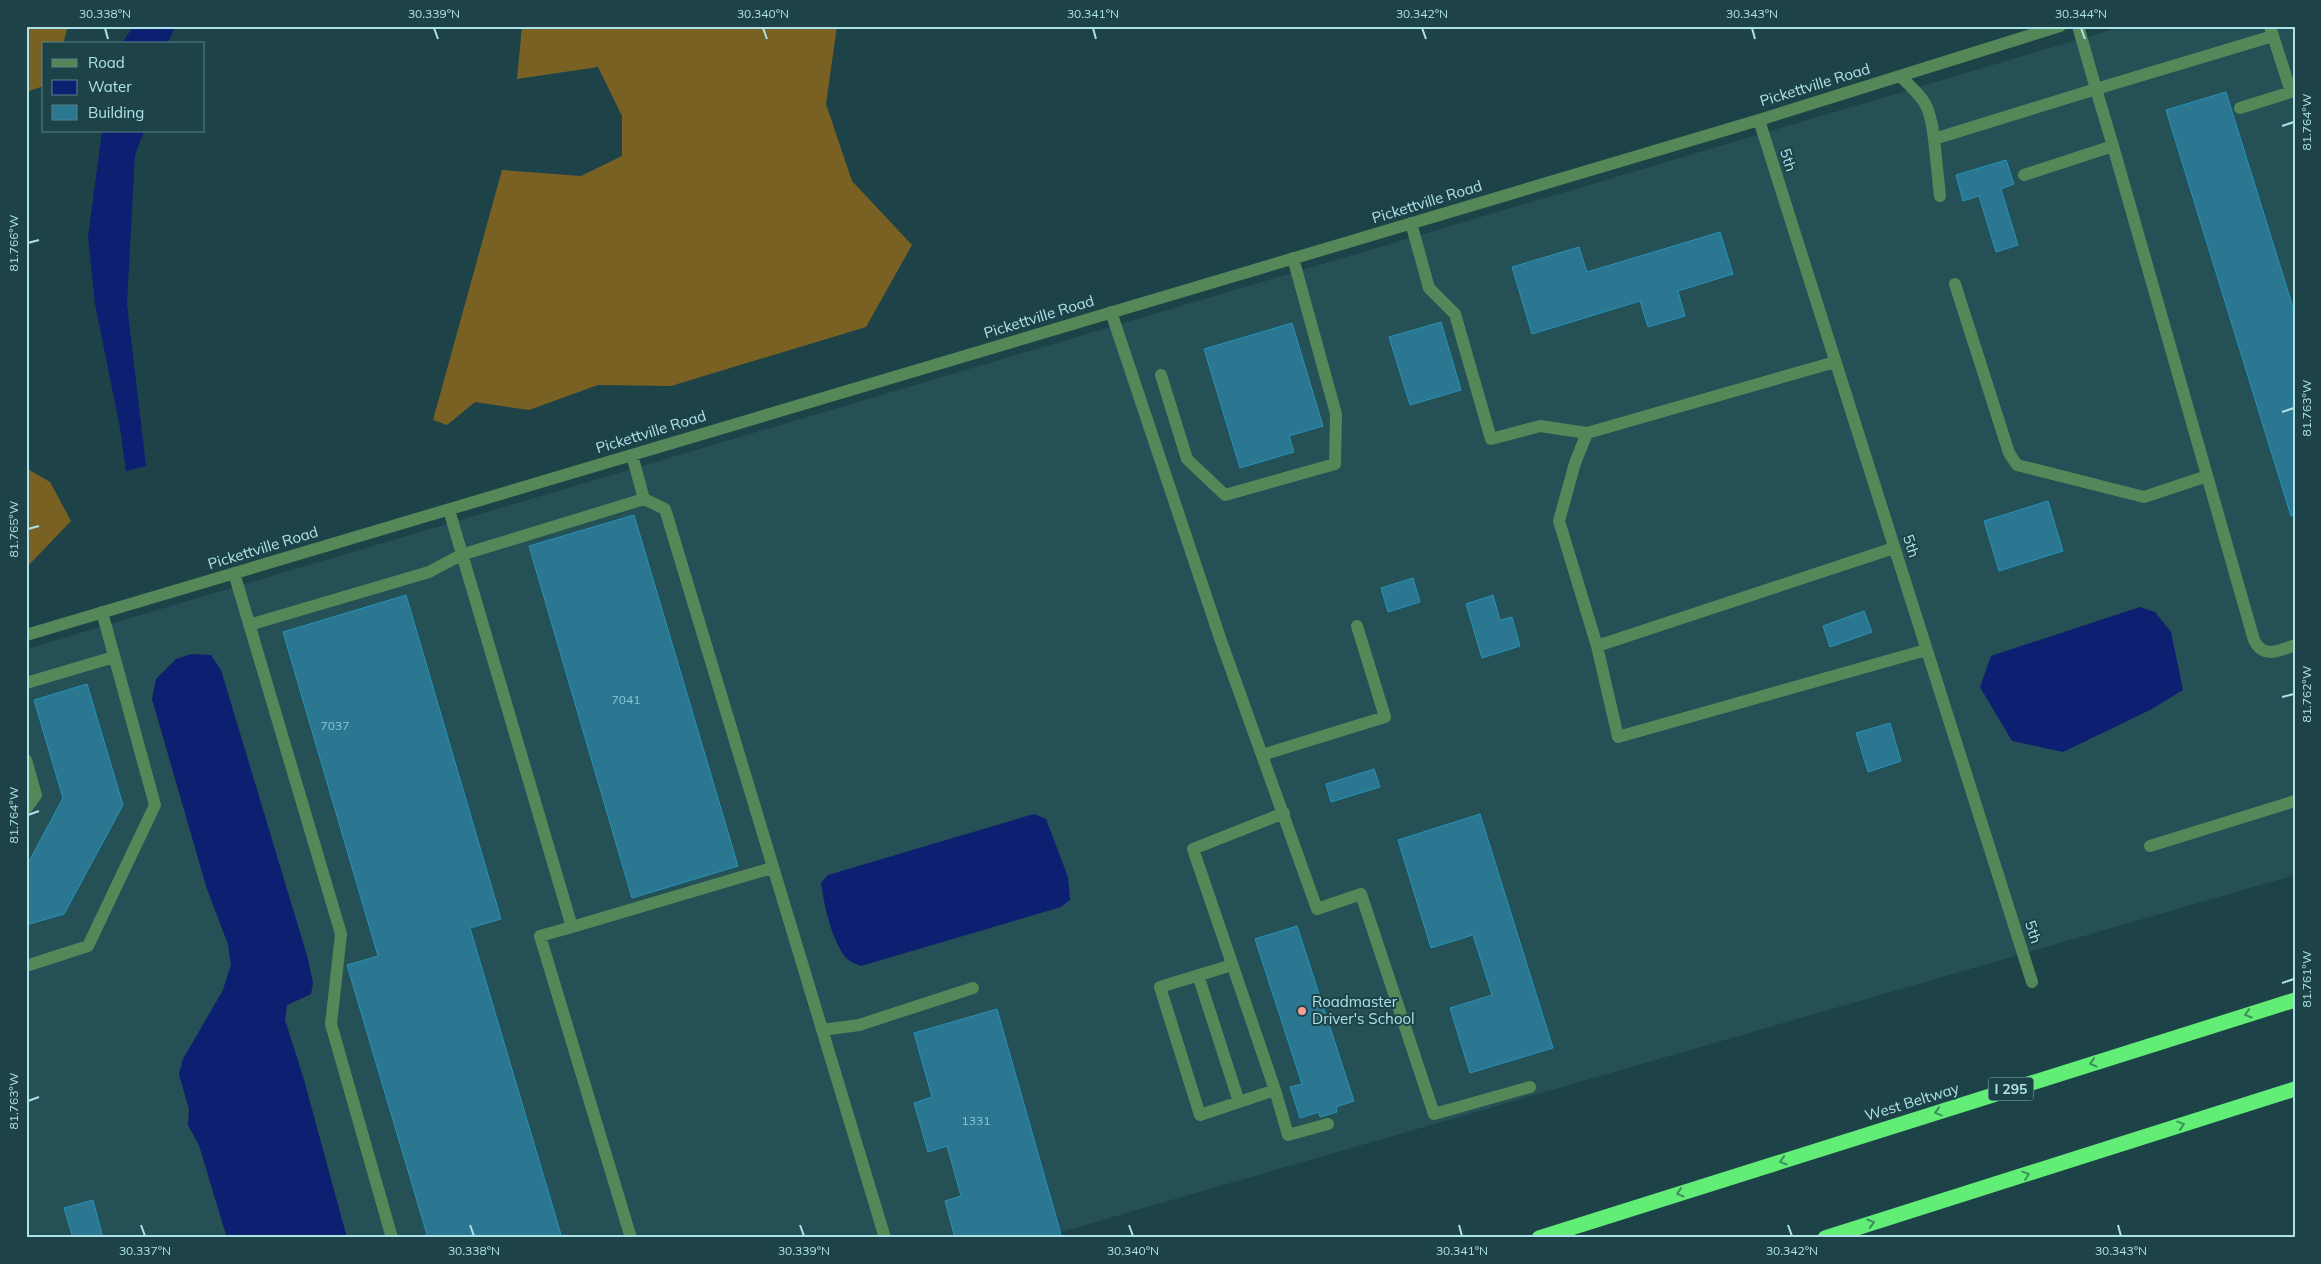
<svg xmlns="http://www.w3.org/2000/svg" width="2321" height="1264" font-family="Mulish,sans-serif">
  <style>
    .built { fill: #255056 }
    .forest { fill: #796124 }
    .water { fill: #0d1f70 }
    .building { fill: #2b7691; stroke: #2594ba }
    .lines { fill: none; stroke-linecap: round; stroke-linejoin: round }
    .minor { stroke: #548859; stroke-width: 12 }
    .highway { stroke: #62ed77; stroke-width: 15 }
    .oneway { stroke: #3c905d }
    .ticks { fill: none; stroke: #ade2e9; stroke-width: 2 }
    .poi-dot { fill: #f59c93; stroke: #1d4348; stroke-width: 2 }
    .labels { text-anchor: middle; stroke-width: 4; stroke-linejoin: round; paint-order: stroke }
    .number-label { font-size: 12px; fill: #8cc7d3 }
    .shield { fill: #1d4348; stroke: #82b2b9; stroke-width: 1 }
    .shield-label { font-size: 14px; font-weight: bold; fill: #ade2e9 }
    .street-label { font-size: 15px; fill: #ade2e9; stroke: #1d4348 }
    .poi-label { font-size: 15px; fill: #ade2e9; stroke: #1d4348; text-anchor: start }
    .neatline { fill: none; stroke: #ade2e9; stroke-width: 2 }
    .ticks-label { font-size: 12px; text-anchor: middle; fill: #ade2e9 }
  </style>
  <rect width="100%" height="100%" fill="#1d4348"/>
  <path class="built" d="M 2124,26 L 2295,26 L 2295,875 L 1040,1238 L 347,1238 L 304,1080 L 285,1020 L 287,1005 L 311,994 L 152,699 L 207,889 L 228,944 L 231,965 L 223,990 L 179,1074 L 189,1109 L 188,1125 L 199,1145 L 227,1238 L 26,1238 L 26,649 Z"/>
  <path class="forest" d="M 26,26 L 70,26 L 67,29 L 63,44 L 44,44 L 44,86 L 26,92 Z
    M 522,26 L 837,26 L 826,104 L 852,181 L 912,245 L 866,327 L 671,386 L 598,385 L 529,410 L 475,402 L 447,425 L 433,420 L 502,170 L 581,176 L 622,156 L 622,116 L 598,67 L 517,79 Z
    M 26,468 L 50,482 L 71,521 L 26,568 Z"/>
  <path class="water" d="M 134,26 L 176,26 L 167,44 L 121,44 Z
    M 102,131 L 144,131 L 135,155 L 127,304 L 146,466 L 126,471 L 120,428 L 95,304 L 88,237 Z
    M 2140,607 L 2155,612 L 2171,632 L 2183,690 L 2152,709 L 2063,752 L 2012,741 L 1980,687 L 1991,656 Z
    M 191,654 L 211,655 L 221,670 L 308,959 L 313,983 L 311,994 L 287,1005 L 285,1020 L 304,1080 L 347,1238 L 227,1238 L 199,1145 L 188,1125 L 189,1109 L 179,1074 L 183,1059 L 223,990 L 231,965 L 228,944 L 207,889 L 152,699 L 156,679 L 176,659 Z
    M 1034,814 L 1046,819 L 1068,877 L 1070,900 L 1061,907 L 861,966 C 857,964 850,962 847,959 C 832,942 824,905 821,883 L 828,875 Z"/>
  <path class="building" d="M 2226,92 L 2295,314 L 2295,515 L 2291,516 L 2166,110 Z
    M 2006,160 L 2014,184 L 2001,189 L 2018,245 L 1996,252 L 1979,196 L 1963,201 L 1956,175 Z
    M 1720,232 L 1733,274 L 1678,291 L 1685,316 L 1648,327 L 1640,301 L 1532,334 L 1512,267 L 1579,247 L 1587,272 Z
    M 1441,322 L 1461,390 L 1410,405 L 1389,337 Z
    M 1292,323 L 1323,426 L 1289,436 L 1294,452 L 1240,468 L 1204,349 Z
    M 2048,501 L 2063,551 L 1999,571 L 1984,521 Z
    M 634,515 L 738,866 L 632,898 L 529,546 Z
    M 1413,578 L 1420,602 L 1388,612 L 1381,588 Z
    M 406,595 L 501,919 L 470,928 L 562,1238 L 428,1238 L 347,965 L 378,956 L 283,632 Z
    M 1493,595 L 1500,620 L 1512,617 L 1520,646 L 1482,658 L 1466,604 Z
    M 1864,611 L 1872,632 L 1830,647 L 1823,626 Z
    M 87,684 L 123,805 L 64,914 L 26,925 L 26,867 L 63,798 L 34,700 Z
    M 1890,723 L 1901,761 L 1868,772 L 1856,733 Z
    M 1374,769 L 1380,787 L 1331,802 L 1326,784 Z
    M 1480,814 L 1553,1048 L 1470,1073 L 1450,1008 L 1492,995 L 1473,935 L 1431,948 L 1398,840 Z
    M 1297,926 L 1354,1101 L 1336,1107 L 1337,1112 L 1320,1117 L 1319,1112 L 1300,1118 L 1290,1087 L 1302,1084 L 1255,939 Z
    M 997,1009 L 1062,1238 L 955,1238 L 945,1201 L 961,1196 L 947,1146 L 928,1152 L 914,1103 L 932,1097 L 914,1033 Z
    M 93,1200 L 103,1238 L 73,1238 L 64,1208 Z"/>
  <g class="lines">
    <path class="minor" d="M 2078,26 L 2096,89 L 2273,36 L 2270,26
      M 1900,76 C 1925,100 1930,104 1934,139 L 2096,89 L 2113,146 L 2024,175
      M 2240,108 L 2291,92 L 2273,36
      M 1759,120 L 2032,982
      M 1934,139 L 1940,196
      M 2113,146 L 2254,640 C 2263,659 2279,651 2295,645
      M 1411,223 L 1429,288 L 1455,314 L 1491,439 L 1540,426 L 1587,433
      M 1955,284 L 2009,453 L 2017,465 L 2144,497 L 2207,476
      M 1111,312 L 1220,638 L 1317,909 L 1361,894 L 1434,1114 L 1530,1087
      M 1835,362 L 1587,433 L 1575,463 L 1559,521 L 1597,646 L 1618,737 L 1926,650
      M 1161,375 L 1187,459 L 1225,495 L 1335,464 L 1336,414 L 1293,258
      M 632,455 L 644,499 L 665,509 L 885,1238
      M 449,510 L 572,927 L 540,936 L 631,1238
      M 234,573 L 341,934 L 331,1024 L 392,1238
      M 249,625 L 429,572 L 461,555 L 644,499
      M 26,635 L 1759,120 L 2060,26
      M 1597,646 L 1894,548
      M 26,683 L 114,657
      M 1262,755 L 1385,717 L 1357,626
      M 26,760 L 36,795 L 26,809
      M 2150,846 L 2295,801
      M 572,927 L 772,868
      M 1232,965 L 1160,987 L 1200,1115 L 1275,1090 L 1193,849 L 1284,813
      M 26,966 L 88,946 L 155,805 L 102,612
      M 1198,975 L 1239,1102
      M 822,1030 L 859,1025 L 973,988
      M 1275,1090 L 1288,1135 L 1328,1124"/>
    <path class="highway" d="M 1539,1238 L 2295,1000
      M 1825,1238 L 2295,1089"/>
  </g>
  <defs><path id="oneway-chevron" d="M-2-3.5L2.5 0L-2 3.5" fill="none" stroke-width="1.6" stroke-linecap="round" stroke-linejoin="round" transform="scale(1.25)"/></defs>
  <g class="oneway">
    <use href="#oneway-chevron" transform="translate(2248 1014) rotate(163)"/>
    <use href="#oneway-chevron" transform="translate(2093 1063) rotate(163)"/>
    <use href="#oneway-chevron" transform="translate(1938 1112) rotate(163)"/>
    <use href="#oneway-chevron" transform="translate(2181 1125) rotate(-18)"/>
    <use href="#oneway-chevron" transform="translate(1783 1161) rotate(163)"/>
    <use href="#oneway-chevron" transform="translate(2026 1175) rotate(-18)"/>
    <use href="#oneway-chevron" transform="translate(1680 1193) rotate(163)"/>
    <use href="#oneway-chevron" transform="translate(1871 1223) rotate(-17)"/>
  </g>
  <path class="ticks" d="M 105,28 L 108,39M 434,28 L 438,39M 763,28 L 767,39M 1093,28 L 1096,39M 1422,28 L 1426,39M 1752,28 L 1755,39M 2081,28 L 2085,39M 2282,126 L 2294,122M 28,243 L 39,240M 2282,412 L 2294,408M 28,529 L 39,526M 2282,697 L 2294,694M 28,815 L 39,811M 2282,983 L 2294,979M 28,1101 L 39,1097M 141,1225 L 145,1236M 470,1225 L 474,1236M 800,1225 L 804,1236M 1129,1225 L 1133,1236M 1459,1225 L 1462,1236M 1788,1225 L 1792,1236M 2118,1225 L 2121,1236"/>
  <circle class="poi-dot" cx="1302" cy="1011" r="5"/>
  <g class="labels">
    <g class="number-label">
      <text x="626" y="704">7041</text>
      <text x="335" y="730">7037</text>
      <text x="976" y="1125">1331</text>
    </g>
    <rect class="shield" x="1988.5" y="1077.5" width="45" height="23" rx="4"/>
    <g class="shield-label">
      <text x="2011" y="1094">I 295</text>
    </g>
    <g class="street-label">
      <text transform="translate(1815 85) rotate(-17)" y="5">Pickettville Road</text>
      <text transform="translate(1788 160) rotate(72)" y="5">5th</text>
      <text transform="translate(1427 202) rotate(-17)" y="5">Pickettville Road</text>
      <text transform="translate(1039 317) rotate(-17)" y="5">Pickettville Road</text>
      <text transform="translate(651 432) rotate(-17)" y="5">Pickettville Road</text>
      <text transform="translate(1911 546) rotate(72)" y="5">5th</text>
      <text transform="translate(263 548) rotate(-17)" y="5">Pickettville Road</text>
      <text transform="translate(2033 932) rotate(72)" y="5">5th</text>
      <text transform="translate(1912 1102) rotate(-17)" y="5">West Beltway</text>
    </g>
    <g class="poi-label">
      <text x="1312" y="1007">Roadmaster<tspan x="1312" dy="17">Driver's School</tspan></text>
    </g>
  </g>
  <rect width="2321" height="1264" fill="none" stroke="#1d4348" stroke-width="55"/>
  <rect x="42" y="42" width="162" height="90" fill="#1d4348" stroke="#578388"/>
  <rect x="52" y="59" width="25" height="8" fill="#548859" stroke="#578388"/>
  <text x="88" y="68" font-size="15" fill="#ade2e9">Road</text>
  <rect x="52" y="80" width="25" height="15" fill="#0d1f70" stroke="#578388"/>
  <text x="88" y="92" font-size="15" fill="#ade2e9">Water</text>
  <rect x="52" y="105" width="25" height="15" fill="#2b7691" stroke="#578388"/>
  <text x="88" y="118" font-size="15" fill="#ade2e9">Building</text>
  <rect x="28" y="28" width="2266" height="1208" class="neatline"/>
  <g class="ticks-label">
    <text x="105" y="18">30.338°N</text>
    <text x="434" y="18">30.339°N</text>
    <text x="763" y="18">30.340°N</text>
    <text x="1093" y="18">30.341°N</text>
    <text x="1422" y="18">30.342°N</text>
    <text x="1752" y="18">30.343°N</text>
    <text x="2081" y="18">30.344°N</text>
    <text transform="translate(2307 122) rotate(-90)" y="4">81.764°W</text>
    <text transform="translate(14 243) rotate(-90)" y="4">81.766°W</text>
    <text transform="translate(2307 408) rotate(-90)" y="4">81.763°W</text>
    <text transform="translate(14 529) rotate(-90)" y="4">81.765°W</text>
    <text transform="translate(2307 694) rotate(-90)" y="4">81.762°W</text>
    <text transform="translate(14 815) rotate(-90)" y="4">81.764°W</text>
    <text transform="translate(2307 979) rotate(-90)" y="4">81.761°W</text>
    <text transform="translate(14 1101) rotate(-90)" y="4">81.763°W</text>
    <text x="145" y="1255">30.337°N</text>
    <text x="474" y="1255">30.338°N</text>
    <text x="804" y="1255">30.339°N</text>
    <text x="1133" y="1255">30.340°N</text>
    <text x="1462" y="1255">30.341°N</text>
    <text x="1792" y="1255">30.342°N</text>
    <text x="2121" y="1255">30.343°N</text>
  </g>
</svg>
